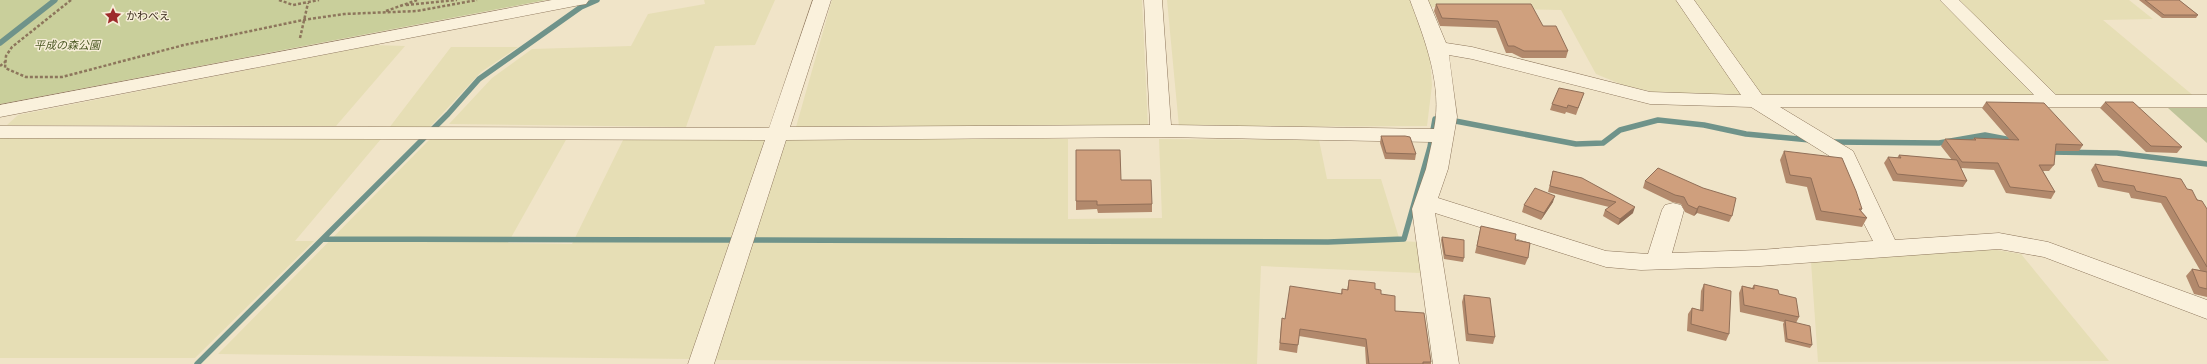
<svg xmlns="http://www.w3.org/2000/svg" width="2207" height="364" font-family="Georgia,'Noto Sans JP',serif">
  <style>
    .farmland { fill: #e6deb5 }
    .green { fill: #c9cf9b }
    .cemetery { fill: #bfc49a }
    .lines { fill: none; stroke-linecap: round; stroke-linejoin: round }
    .stream { stroke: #6f938a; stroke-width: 5.5 }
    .minor-casing { stroke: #8d765c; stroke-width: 1 }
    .path { stroke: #8d765c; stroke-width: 2.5; stroke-dasharray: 3 2; stroke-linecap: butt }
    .minor { fill: #faf1dc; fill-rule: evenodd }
    .wall { fill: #b2896c }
    .shaded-wall { fill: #916f58 }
    .building { fill: #cf9f7d; stroke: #916f58 }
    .labels { text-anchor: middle; stroke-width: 3; stroke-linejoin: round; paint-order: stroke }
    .poi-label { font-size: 11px; fill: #3d2e20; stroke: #f7eed8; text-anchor: start }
    .park-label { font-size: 11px; font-style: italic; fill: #4d5a26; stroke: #f7eed8 }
  </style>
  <rect width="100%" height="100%" fill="#f0e4c8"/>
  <path class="farmland" d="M 704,0 L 775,0 L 755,45 L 715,46 L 686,127 L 449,124 L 492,78 L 532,49 L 631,46 L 648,14 L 705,4 Z
    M 832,0 L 1142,0 L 1148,127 L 796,127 Z
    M 1167,0 L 1413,0 L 1428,34 L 1432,85 L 1427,126 L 1179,127 Z
    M 1427,0 L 2129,0 L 2153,19 L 2103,20 L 2195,97 L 1662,94 L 1623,85 L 1596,74 L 1561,10 L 1429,7 Z
    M 374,45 L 405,46 L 336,126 L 7,125 L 18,115 Z
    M 451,47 L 518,47 L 481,72 L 429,128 L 389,128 Z
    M 432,137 L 567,138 L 508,243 L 572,244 L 624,138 L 769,138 L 691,359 L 218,354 Z
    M 0,138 L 381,139 L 295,241 L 314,241 L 195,358 L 0,358 Z
    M 785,138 L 1068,139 L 1068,219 L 1162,218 L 1159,139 L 1319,140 L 1327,179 L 1381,179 L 1400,241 L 1419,242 L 1420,273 L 1261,266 L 1257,364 L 715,360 Z
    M 1991,249 L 2021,254 L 2109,361 L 1818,362 L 1811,262 Z"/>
  <path class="green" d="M 0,0 L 546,0 L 0,104 Z"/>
  <path class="cemetery" d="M 2168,108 L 2207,108 L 2207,143 Z"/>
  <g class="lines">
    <path class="stream" d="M 0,43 L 55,0
      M 1450,120 L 1576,144 L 1603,143 L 1620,130 L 1658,120 L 1704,125 L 1746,134 L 1810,140
      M 1833,142 L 1939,143 L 1985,135 L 2006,139 L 2012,143
      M 2048,152 L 2117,153 L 2207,164
      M 323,239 L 737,240
      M 748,240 L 1328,242 L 1404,239 L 1430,147 L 1435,119 L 1441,120
      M 197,364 L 448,114 L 479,79 L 581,7 L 597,0"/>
    <g class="minor-casing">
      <path id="minor" d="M 552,0 L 589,0 L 586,4 L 580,5 L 0,117 L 0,105 Z
        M 813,0 L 831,0 L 790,127 L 1150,125 L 1144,0 L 1162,0 L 1171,125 L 1434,129 C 1443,86 1425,40 1410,0 L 1428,0 L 1446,43 L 1472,47 L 1650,92 L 1741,95 L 1676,0 L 1694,0 L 1762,95 L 2034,95 L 1940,0 L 1959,0 L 2056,95 L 2207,95 L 2207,107 L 1780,107 L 1853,151 L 1895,240 L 1999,233 L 2048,242 L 2207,300 L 2207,319 L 2044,257 L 1999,249 L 1760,266 L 1641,270 L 1606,267 L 1435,213 L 1459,364 L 1433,364 L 1412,209 L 1426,169 L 1432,142 L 1161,137 L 786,140 L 714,364 L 688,364 L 765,140 L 0,138 L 0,126 L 769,128 ZM 1449,55 L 1472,59 L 1650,104 L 1751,107 L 1836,160 L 1859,214 L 1873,241 L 1760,250 L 1672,253 L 1684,210 L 1681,205 L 1673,203 L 1665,205 L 1662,210 L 1648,254 L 1606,251 L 1438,198 L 1448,169 L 1457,117 Z"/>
    </g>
    <path class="path" d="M 71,0 L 12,47 L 6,56 L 5,68 L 26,77 L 62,77 L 184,45 L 303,20 L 344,14 L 417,11 L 477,0
      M 279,0 L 293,5 L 319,0
      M 406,5 L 457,0
      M 386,11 L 417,0
      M 300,38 L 308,3
      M 0,66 L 5,62"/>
    <use href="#minor" class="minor"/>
  </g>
  <path class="wall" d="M 2139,0 L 2179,0 L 2198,15 L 2196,18 L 2162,18 Z
    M 1436,4 L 1543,26 L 1568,51 L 1566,58 L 1522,58 L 1512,53 L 1506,53 L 1496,28 L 1440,26 L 1434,11 Z
    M 1584,93 L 1576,115 L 1566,112 L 1565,114 L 1550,110 L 1552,104 Z
    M 1986,102 L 2083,145 L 2079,151 L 2055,151 L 2054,165 L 2049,171 L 2043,171 L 2055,192 L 2051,199 L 2006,193 L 1994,170 L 1961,168 L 1967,181 L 1963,187 L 1893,181 L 1884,163 L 1888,157 L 1897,158 L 1899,155 L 1952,160 L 1941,146 L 1945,139 L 1972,140 L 1974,138 L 2009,139 L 1982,108 Z
    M 2105,102 L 2182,147 L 2177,153 L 2146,152 L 2100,108 Z
    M 1381,136 L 1416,154 L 1415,160 L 1385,159 L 1380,143 Z
    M 1076,150 L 1121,180 L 1152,204 L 1152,212 L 1098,213 L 1097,209 L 1076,210 Z
    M 1784,151 L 1862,209 L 1861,211 L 1867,218 L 1862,227 L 1816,220 L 1807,187 L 1786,183 L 1780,160 Z
    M 2095,164 L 2187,189 L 2207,209 L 2207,297 L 2194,294 L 2186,276 L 2192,269 L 2200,270 L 2161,203 L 2131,198 L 2129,193 L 2098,187 L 2091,170 Z
    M 1553,171 L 1582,178 L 1633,213 L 1618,225 L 1603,216 L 1605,210 L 1609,207 L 1548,192 Z
    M 1645,181 L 1732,216 L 1729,222 L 1697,213 L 1694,216 L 1685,212 L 1681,204 L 1672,202 L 1643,188 Z
    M 1553,202 L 1541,220 L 1522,212 L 1524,205 Z
    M 1481,226 L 1515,240 L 1528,258 L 1525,265 L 1475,253 Z
    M 1442,237 L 1464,258 L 1463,262 L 1444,259 L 1441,240 Z
    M 1349,280 L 1375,289 L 1381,294 L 1395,311 L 1431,362 L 1431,364 L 1366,364 L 1365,347 L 1299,336 L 1297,353 L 1279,350 L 1281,326 L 1285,319 L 1341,294 L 1342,289 L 1347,290 Z
    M 1704,284 L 1729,334 L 1726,341 L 1687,331 L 1688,314 L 1692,308 L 1700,310 L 1701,291 Z
    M 1754,285 L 1779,294 L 1799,317 L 1796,323 L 1812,345 L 1810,348 L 1785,342 L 1783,324 L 1784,322 L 1740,312 L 1739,293 L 1742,286 L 1752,288 Z
    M 1464,295 L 1495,337 L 1493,344 L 1466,341 L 1462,302 Z"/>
  <path class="shaded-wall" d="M 1555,196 L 1553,202 L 1541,220 L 1544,213 Z
    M 1699,206 L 1697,213 L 1694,216 L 1697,209 Z
    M 1635,207 L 1633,213 L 1618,225 L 1620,219 Z"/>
  <path class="building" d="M 2145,0 L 2179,0 L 2198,15 L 2164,15 Z
    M 1436,4 L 1531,4 L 1543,26 L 1556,26 L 1568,51 L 1524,51 L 1514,46 L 1508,46 L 1498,21 L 1442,18 Z
    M 1559,88 L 1584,93 L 1578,108 L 1568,105 L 1567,108 L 1552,104 Z
    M 1986,102 L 2044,103 L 2083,145 L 2056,144 L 2054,165 L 2039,165 L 2055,192 L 2010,187 L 1998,163 L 1962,162 L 1945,139 L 1976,140 L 1974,138 L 2019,140 Z
    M 2105,102 L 2133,102 L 2182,147 L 2151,146 Z
    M 1381,136 L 1405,136 L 1410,137 L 1416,154 L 1386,153 Z
    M 1076,150 L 1120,150 L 1121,180 L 1151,180 L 1152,204 L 1097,205 L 1097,201 L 1076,201 Z
    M 1784,151 L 1842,158 L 1856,191 L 1862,209 L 1859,209 L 1867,218 L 1821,211 L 1811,178 L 1790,175 Z
    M 1899,155 L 1957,160 L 1967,181 L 1897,174 L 1888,157 L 1901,158 Z
    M 2095,164 L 2181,179 L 2187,189 L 2192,190 L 2197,200 L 2202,201 L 2207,209 L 2207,267 L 2166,197 L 2136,191 L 2134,186 L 2103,181 Z
    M 1658,168 L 1703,188 L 1736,198 L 1732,216 L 1699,206 L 1697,209 L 1688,205 L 1684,197 L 1675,195 L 1645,181 Z
    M 1553,171 L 1582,178 L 1635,207 L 1620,219 L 1605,210 L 1616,202 L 1550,186 Z
    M 1535,188 L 1555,196 L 1544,213 L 1524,205 Z
    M 1481,226 L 1516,234 L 1515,240 L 1530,243 L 1528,258 L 1477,246 Z
    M 1442,237 L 1464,240 L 1464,258 L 1445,255 Z
    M 2192,269 L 2207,272 L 2207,289 L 2199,287 Z
    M 1349,280 L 1375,283 L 1375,289 L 1381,290 L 1381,294 L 1395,296 L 1395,311 L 1424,313 L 1431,362 L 1423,362 L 1423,364 L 1369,364 L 1366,339 L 1300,329 L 1298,345 L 1280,343 L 1282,318 L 1285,319 L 1290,286 L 1342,294 L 1342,289 L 1348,290 Z
    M 1704,284 L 1731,291 L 1729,334 L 1691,324 L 1692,308 L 1703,311 Z
    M 1754,285 L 1778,290 L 1779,294 L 1796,298 L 1799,317 L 1744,305 L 1742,286 L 1754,289 Z
    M 1464,295 L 1490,298 L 1495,337 L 1468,334 Z
    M 1785,320 L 1810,326 L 1812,345 L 1787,339 Z"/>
  <defs>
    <g id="sight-bare" transform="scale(1.38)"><path d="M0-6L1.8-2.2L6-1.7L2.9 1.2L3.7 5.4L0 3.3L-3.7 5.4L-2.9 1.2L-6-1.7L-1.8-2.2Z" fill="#9e2a2b" stroke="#f7eed8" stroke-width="2.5" paint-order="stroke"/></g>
  </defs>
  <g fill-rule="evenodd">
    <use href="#sight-bare" x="113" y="16"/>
  </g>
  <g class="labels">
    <g class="poi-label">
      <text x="126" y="20">かわべえ</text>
    </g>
    <g class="park-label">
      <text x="67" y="49">平成の森公園</text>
    </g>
  </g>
</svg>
